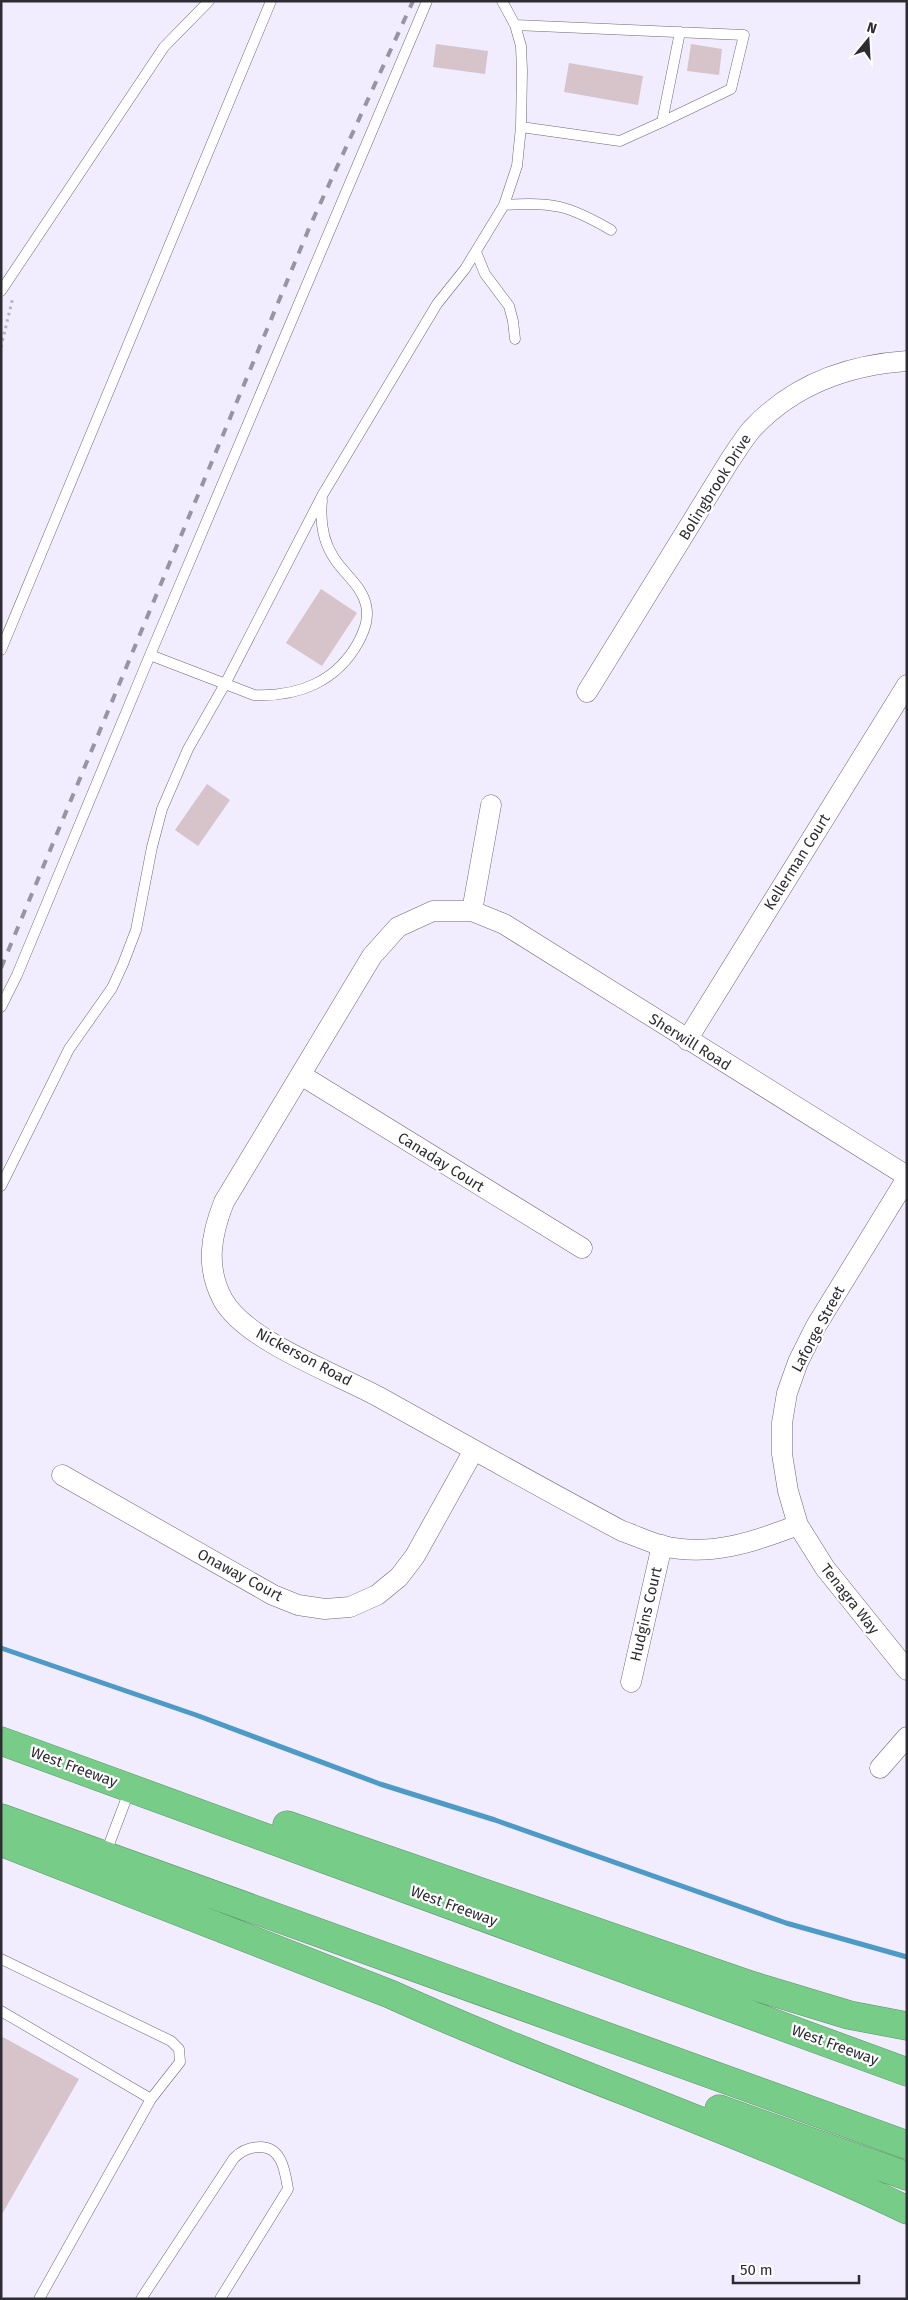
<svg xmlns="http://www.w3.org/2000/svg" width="908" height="2300" font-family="'Fira Sans',sans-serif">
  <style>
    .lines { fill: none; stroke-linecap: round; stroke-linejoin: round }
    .stream { stroke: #4c9ac5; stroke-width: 5 }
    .building { fill: #d7c3ca }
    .lane-casing { stroke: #6d6877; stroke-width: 11 }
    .street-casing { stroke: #6d6877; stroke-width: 21 }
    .highway-casing { stroke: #5d946a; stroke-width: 29 }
    .path { stroke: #b5b1c0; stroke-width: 3; stroke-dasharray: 2.5 4; stroke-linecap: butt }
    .lane { stroke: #fff; stroke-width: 10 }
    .street { stroke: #fff; stroke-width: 20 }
    .highway { stroke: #77cc87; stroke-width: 28 }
    .rail { stroke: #9895a2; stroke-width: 4; stroke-dasharray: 9 9; stroke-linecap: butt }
    .labels { text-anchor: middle; stroke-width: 4.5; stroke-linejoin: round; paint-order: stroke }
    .street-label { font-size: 15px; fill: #2e2c33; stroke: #fff }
  </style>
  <rect width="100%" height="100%" fill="#f1ecfe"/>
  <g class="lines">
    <path class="stream" d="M 1,1648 L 196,1715 L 380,1784 L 495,1820 L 786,1923 L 907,1957"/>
  </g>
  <path class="building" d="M 436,44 L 488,51 L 485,74 L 433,67 Z
    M 691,44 L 722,49 L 719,75 L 687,71 Z
    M 569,63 L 643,76 L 638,105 L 564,92 Z
    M 321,589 L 357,613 L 322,666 L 286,643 Z
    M 207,784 L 230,800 L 198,846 L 175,830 Z
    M 1,2036 L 79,2079 L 1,2216 Z"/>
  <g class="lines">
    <g class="lane-casing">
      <path id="lane" d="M 515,25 L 744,35 L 731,89 L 662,122
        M 521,127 L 620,141 L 662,122 L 680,32
        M 504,205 C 552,201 570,206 611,230
        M 476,252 L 485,274 L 509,306 L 513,321 L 515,339
        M 1,291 L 164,47 L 209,1
        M 1,650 L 271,1
        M 150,655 L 254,695 C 298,697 337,682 359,641 C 365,629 369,618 366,605 C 362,586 344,574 334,558 C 322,540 320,520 322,500
        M 1,1007 L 17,975 L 150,655 L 427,1
        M 1,1186 L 69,1049 L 112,988 L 123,964 L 136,930 L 152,847 L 162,809 L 188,749 L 225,684 L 323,494 L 437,304 L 465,269 L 504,205 L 517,166 L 521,127 L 522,71 L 521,46 L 515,25 L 502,1
        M 105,1855 L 130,1789
        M 1,1959 L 171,2041 L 179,2049 L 180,2062 L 151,2099 L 39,2299
        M 1,2011 L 151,2099
        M 141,2299 L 234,2158 C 241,2151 250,2147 260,2147 C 282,2147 285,2171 288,2189 L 220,2299"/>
    </g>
    <g class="street-casing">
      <path id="street" d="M 587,692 L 730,460 C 737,450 744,438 752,429 C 793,385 848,365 907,361
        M 472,911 L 491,805
        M 687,1040 L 907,685
        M 301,1075 L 582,1248
        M 907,1178 L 816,1326 L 798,1362 L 787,1393 L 782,1423 L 782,1454 L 788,1491 L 798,1525 L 825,1568 L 907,1670
        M 62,1475 L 273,1595 L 298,1605 L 325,1609 L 350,1607 L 377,1595 L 399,1577 L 415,1556 L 474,1450
        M 798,1525 C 754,1542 710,1557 663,1546 C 649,1542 636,1536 622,1531 C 541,1488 460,1442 379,1397 C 337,1374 246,1341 223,1300 C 205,1267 211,1235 224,1202 L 372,956 L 398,927 L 433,911 L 472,911 L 504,924 L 907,1176
        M 631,1682 L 662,1545
        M 880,1768 L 907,1737"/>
    </g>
    <g class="highway-casing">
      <path id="highway" d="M 1,1741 L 907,2072
        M 1,1818 L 907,2145
        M 287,1825 L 750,1985 L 849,2015 L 907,2026
        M 1,1842 L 390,1994 C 560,2071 738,2129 907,2210
        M 719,2109 L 907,2176"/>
    </g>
    <path class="path" d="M 1,347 L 13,297"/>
    <use href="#lane" class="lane"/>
    <use href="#street" class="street"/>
    <use href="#highway" class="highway"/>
    <path class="rail" d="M 1,968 L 310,226 L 413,1"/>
  </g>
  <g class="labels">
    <g class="street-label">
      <text transform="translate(715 487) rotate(-58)" y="5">Bolingbrook Drive</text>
      <text transform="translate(797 862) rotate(-58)" y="5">Kellerman Court</text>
      <text transform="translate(690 1042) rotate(32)" y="5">Sherwill Road</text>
      <text transform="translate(441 1162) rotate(32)" y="5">Canaday Court</text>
      <text transform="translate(818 1329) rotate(-62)" y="5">Laforge Street</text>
      <text transform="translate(304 1357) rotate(28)" y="5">Nickerson Road</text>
      <text transform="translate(240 1575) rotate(28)" y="5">Onaway Court</text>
      <text transform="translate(850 1599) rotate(52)" y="5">Tenagra Way</text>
      <text transform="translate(646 1614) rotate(-77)" y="5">Hudgins Court</text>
      <text transform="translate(74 1767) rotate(20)" y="5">West Freeway</text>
      <text transform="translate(454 1906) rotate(20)" y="5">West Freeway</text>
      <text transform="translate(835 2045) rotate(20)" y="5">West Freeway</text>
    </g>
  </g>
  <rect width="908" height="2300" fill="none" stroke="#2e2c33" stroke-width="5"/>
  <g transform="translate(868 40) rotate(18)" stroke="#ffffff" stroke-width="4" paint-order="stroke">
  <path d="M0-4L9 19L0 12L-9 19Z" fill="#2e2c33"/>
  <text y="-8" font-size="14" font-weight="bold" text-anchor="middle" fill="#2e2c33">N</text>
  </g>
  <path d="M733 2275v8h126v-8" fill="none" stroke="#2e2c33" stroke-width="2.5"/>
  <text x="740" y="2275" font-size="15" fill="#2e2c33" stroke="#ffffff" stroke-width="4" paint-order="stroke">50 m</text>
</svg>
